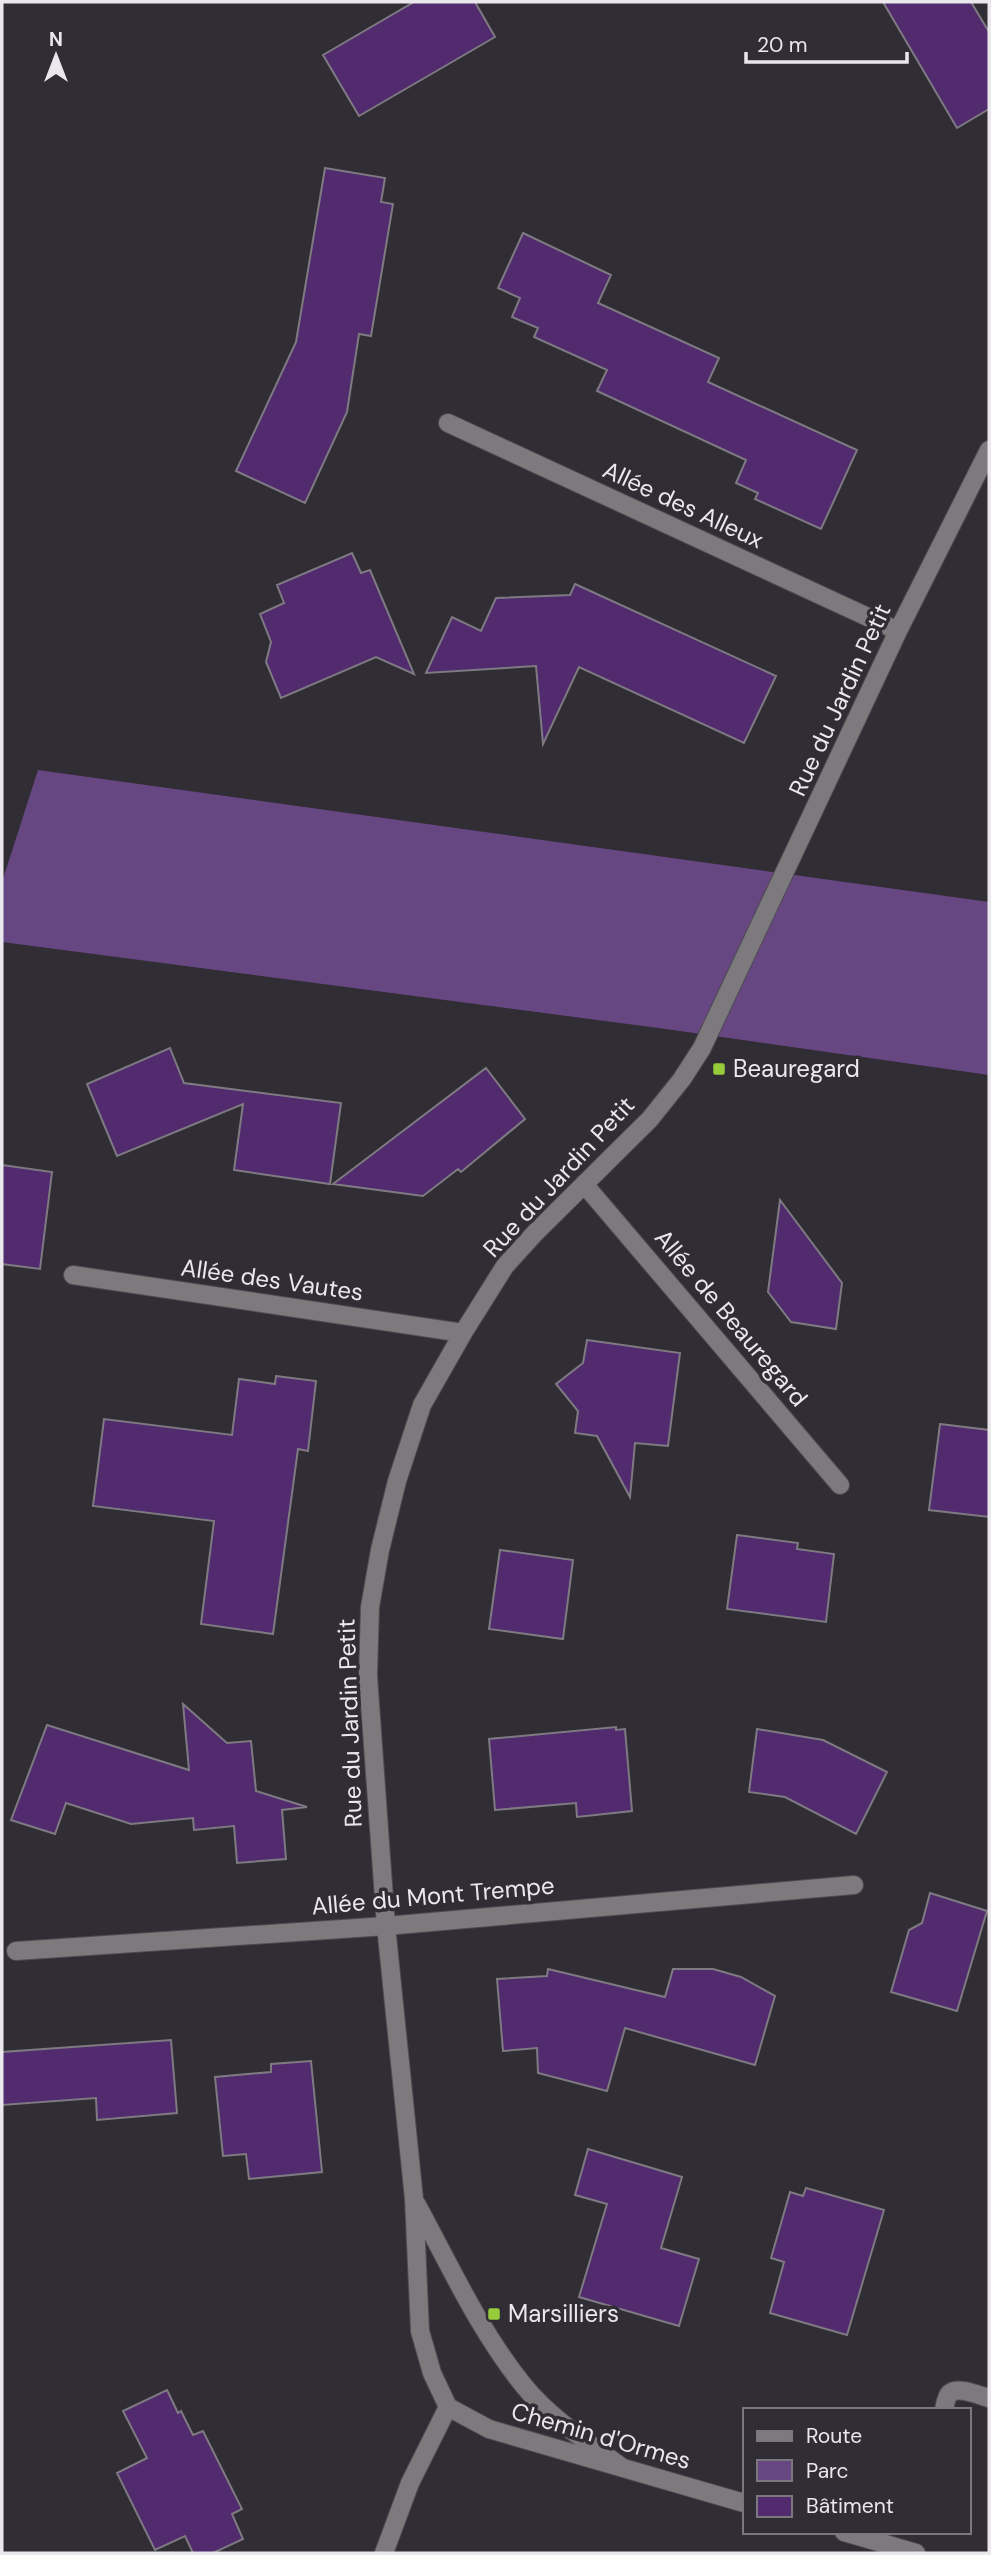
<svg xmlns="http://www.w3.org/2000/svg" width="991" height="2555" font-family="'DM Sans',sans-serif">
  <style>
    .green { fill: #674782 }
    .building { fill: #512b6e; stroke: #7e7a82; stroke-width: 2 }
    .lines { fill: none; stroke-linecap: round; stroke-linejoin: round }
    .minor-casing { stroke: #4e4b52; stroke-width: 20 }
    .minor { stroke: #7c7a7d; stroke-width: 18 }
    .poi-dot { fill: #96cc3a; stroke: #302d34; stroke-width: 2.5 }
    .labels { text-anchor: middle; stroke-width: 7; stroke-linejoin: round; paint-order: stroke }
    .street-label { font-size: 24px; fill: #eae8ed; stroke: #302d34 }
    .poi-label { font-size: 24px; fill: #eae8ed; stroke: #302d34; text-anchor: start }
  </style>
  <rect width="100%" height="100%" fill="#302d34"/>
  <path class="green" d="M 38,770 L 989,902 L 989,1075 L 666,1029 L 2,942 L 2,882 Z"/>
  <path class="building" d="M 414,2 L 475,2 L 495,37 L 359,116 L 323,55 Z
    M 883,2 L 971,2 L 989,32 L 989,109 L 957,128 Z
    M 325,168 L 385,178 L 381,202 L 393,204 L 371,336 L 359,334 L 347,412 L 305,503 L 236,471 L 296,342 Z
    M 523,233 L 611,275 L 598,303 L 719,358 L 708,382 L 857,450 L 821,529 L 755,499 L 758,493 L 736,483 L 746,460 L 597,391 L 607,370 L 534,337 L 538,328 L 512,317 L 520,298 L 498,288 Z
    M 352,553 L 361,573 L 370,570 L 414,674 L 376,657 L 281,698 L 266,662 L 271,642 L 260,614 L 284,603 L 277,585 Z
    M 575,584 L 776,676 L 744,743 L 579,667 L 543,744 L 536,666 L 426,673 L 452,617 L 481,631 L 496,598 L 570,595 Z
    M 170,1048 L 184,1083 L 341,1103 L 330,1184 L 234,1170 L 243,1104 L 117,1156 L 87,1084 Z
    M 486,1068 L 525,1119 L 461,1172 L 458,1169 L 423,1196 L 333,1184 Z
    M 2,1165 L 52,1172 L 40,1269 L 2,1264 Z
    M 780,1200 L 842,1283 L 836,1329 L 791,1322 L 768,1292 Z
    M 587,1340 L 680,1353 L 668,1446 L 635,1443 L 630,1497 L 597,1436 L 575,1433 L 578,1411 L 556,1384 L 583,1363 Z
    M 276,1376 L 316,1381 L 308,1451 L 298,1449 L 273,1634 L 201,1624 L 214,1521 L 93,1506 L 104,1419 L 232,1435 L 239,1379 L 275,1384 Z
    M 940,1424 L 989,1430 L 989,1517 L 929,1510 Z
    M 737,1535 L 798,1543 L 797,1549 L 834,1554 L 826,1622 L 727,1609 Z
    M 500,1550 L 573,1560 L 563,1639 L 489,1629 Z
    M 183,1704 L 227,1743 L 251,1741 L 256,1791 L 307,1807 L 282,1810 L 286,1859 L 237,1863 L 234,1826 L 194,1830 L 193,1818 L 131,1824 L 66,1803 L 55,1834 L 11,1820 L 47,1725 L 189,1770 Z
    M 616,1727 L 616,1730 L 625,1729 L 632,1811 L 577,1817 L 576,1803 L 495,1810 L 489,1739 Z
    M 757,1729 L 823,1740 L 887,1772 L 856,1834 L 785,1797 L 749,1792 Z
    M 930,1893 L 987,1911 L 957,2011 L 891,1992 L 909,1930 L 922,1923 Z
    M 548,1969 L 665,1997 L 673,1969 L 713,1969 L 741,1977 L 775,1996 L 755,2065 L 625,2028 L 607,2091 L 538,2073 L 537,2048 L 503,2051 L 497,1979 L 547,1976 Z
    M 171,2040 L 177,2113 L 97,2120 L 96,2098 L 2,2105 L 2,2052 Z
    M 311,2061 L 322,2172 L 249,2179 L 246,2154 L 223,2156 L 215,2077 L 271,2072 L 271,2064 Z
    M 588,2149 L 682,2177 L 661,2248 L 699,2259 L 679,2326 L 579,2297 L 607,2204 L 575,2195 Z
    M 806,2188 L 884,2210 L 847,2335 L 770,2313 L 784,2262 L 771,2258 L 790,2192 L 803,2196 Z
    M 167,2390 L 178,2413 L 181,2411 L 193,2435 L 203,2431 L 242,2509 L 232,2514 L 243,2539 L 213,2553 L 193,2553 L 185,2536 L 155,2550 L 117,2473 L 147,2458 L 123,2411 Z"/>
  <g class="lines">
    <g class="minor-casing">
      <path id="minor" d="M 448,423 L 898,631
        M 584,1184 L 840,1485
        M 73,1275 L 463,1333
        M 16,1951 L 386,1926 L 854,1885
        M 417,2205 C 450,2266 480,2332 524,2386 C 551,2419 589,2443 623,2468
        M 448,2407 L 432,2373 L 420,2331 L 414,2199 L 386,1926 L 368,1676 L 370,1607 L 380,1550 L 397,1481 L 422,1405 L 463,1333 L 505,1266 L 535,1233 L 650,1119 L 682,1079 L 702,1048 L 898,631 L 989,450
        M 448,2407 L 489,2429 L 744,2503
        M 944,2410 C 945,2406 945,2402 947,2398 C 952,2383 978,2395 989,2398
        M 844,2532 L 916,2553
        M 384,2553 L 410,2483 L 448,2407"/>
    </g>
    <use href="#minor" class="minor"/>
  </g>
  <g class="poi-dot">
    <rect x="712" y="1062" width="14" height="14" rx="3.5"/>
    <rect x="487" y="2307" width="14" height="14" rx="3.5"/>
  </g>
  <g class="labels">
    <g class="street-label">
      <text transform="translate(683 505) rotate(25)" y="8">Allée des Alleux</text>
      <text transform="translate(840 700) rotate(-65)" y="8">Rue du Jardin Petit</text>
      <text transform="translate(559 1177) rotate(-47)" y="8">Rue du Jardin Petit</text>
      <text transform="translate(272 1280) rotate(8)" y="8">Allée des Vautes</text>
      <text transform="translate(731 1318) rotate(50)" y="8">Allée de Beauregard</text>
      <text transform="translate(350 1723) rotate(-92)" y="8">Rue du Jardin Petit</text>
      <text transform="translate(433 1896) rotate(-5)" y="8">Allée du Mont Trempe</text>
      <text transform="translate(601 2436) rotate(16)" y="8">Chemin d'Ormes</text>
    </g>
    <g class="poi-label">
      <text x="733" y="1077">Beauregard</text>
      <text x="508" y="2322">Marsilliers</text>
    </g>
  </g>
  <rect width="991" height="2555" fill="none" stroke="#eae8ed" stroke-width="7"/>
  <rect x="743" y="2408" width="228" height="126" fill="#302d34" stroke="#7a787e" stroke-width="2"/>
  <rect x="757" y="2431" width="35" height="10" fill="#7c7a7d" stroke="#7a787e" stroke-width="2"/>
  <text x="806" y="2443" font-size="21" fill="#eae8ed">Route</text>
  <rect x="757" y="2460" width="35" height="21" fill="#674782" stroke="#7a787e" stroke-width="2"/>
  <text x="806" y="2478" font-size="21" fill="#eae8ed">Parc</text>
  <rect x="757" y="2496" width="35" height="21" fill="#512b6e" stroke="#7a787e" stroke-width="2"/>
  <text x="806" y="2513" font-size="21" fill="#eae8ed">Bâtiment</text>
  <g transform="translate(56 56)" stroke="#302d34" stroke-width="5" paint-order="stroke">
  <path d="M0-5L12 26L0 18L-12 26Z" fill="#eae8ed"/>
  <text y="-10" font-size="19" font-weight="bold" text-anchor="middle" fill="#eae8ed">N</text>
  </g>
  <path d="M746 52v10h161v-10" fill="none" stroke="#eae8ed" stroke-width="3.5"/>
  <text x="757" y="52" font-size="21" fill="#eae8ed" stroke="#302d34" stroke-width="5" paint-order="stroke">20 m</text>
</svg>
